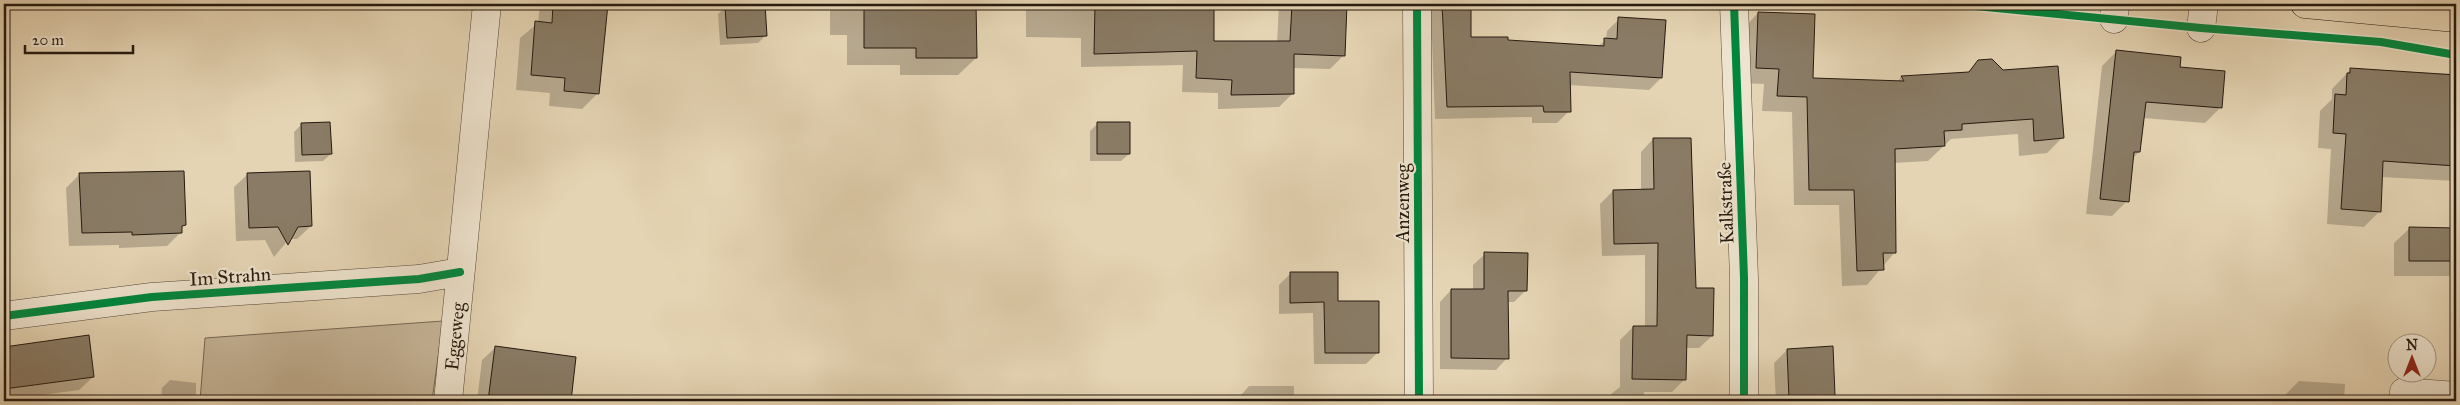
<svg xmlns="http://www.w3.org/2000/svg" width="2460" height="405" font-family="'IM FELL Great Primer',serif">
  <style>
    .green { fill: #c5b497; stroke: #766754 }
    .shadow { fill: #0003 }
    .building { fill: #897b65; stroke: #261a10 }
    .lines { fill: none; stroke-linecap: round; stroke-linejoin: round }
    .minor-casing { stroke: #564839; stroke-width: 29 }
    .major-casing { stroke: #261a10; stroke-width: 29 }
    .minor { stroke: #eee3ce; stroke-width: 28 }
    .major { stroke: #e5d4b3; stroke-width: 28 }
    .cycleway-casing { stroke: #eee3ce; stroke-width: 11 }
    .cycleway { stroke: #00873e; stroke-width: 8 }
    .labels { text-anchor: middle; stroke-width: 4.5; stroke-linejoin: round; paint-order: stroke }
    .street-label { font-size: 19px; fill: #261a10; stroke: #eee3ce }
  </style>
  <rect width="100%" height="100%" fill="#e5d4b3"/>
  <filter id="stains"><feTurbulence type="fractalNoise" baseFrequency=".004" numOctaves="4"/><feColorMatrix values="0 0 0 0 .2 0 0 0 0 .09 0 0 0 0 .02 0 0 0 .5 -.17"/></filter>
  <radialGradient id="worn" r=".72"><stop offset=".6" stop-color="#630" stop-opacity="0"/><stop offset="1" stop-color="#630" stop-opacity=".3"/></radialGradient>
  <path class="green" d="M 443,321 L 432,401 L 200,401 L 205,338 Z"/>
  <path class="shadow" d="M 540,4 L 709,4 L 606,10 L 598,93 L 582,109 L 549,106 L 550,93 L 516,90 L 520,38 L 538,23 Z
    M 827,4 L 975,4 L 976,58 L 958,75 L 900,75 L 900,65 L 847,65 L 847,35 L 830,35 L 830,8 L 827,8 Z
    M 1029,4 L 1213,4 L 1213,43 L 1277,43 L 1279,4 L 1346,4 L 1344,55 L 1330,69 L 1293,68 L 1293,93 L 1279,107 L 1218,109 L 1218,93 L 1182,92 L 1183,65 L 1081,67 L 1081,38 L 1026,37 L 1026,6 Z
    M 1430,4 L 1470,4 L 1470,39 L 1597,47 L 1606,40 L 1607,31 L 1619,19 L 1661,78 L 1649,90 L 1569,85 L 1569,111 L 1557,123 L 1532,123 L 1532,117 L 1435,119 L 1432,39 L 1427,39 Z
    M 726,7 L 766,35 L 758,43 L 720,45 L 718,14 Z
    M 1758,13 L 1811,79 L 1897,82 L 1901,77 L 1967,73 L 1978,62 L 2062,138 L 2047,153 L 2019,156 L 2018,134 L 1951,139 L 1928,161 L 1894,163 L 1895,252 L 1867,285 L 1842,286 L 1839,205 L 1794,205 L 1792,112 L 1762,111 L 1764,84 L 1741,83 L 1743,29 Z
    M 2117,51 L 2179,68 L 2220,108 L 2205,123 L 2143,118 L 2139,152 L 2132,159 L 2127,201 L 2112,216 L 2086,214 L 2102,66 Z
    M 2351,69 L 2456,74 L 2456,181 L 2381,177 L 2380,211 L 2364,227 L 2327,224 L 2331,149 L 2318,148 L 2320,111 L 2332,99 L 2332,89 Z
    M 302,124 L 331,154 L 323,161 L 295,162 L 294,132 Z
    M 1097,124 L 1129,154 L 1121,161 L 1090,161 L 1090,131 Z
    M 1653,139 L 1695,290 L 1712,336 L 1699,348 L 1685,348 L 1685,379 L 1672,392 L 1644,392 L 1644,401 L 1611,401 L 1611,394 L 1620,387 L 1620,340 L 1633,327 L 1645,327 L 1645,255 L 1602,256 L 1600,204 L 1613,191 L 1641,190 L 1641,152 Z
    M 80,174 L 184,225 L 180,229 L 180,233 L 167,246 L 119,248 L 119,245 L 69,246 L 66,188 Z
    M 248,174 L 311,226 L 297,239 L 289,239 L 274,257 L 265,240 L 236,241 L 234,187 Z
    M 2410,228 L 2456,229 L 2456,276 L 2394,276 L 2394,243 Z
    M 1485,254 L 1526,290 L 1514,302 L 1507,302 L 1507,358 L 1496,370 L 1440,369 L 1440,302 L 1451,290 L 1473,291 L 1473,265 Z
    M 1291,273 L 1337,302 L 1378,352 L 1366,364 L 1314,364 L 1313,313 L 1279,314 L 1279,285 Z
    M 88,337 L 93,377 L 79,390 L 4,400 L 4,348 Z
    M 496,347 L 570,401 L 572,401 L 477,401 L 482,360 Z
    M 1787,350 L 1834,396 L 1828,401 L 1776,401 L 1774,363 Z
    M 170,380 L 196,383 L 196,401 L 161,401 L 162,388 Z
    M 2299,381 L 2345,384 L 2344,401 L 2285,401 L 2286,394 Z
    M 1249,386 L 1294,386 L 1294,401 L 1236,401 Z"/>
  <path class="building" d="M 553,4 L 608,4 L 599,94 L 564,91 L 565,78 L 531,75 L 535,21 L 552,23 Z
    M 765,4 L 767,36 L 727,38 L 725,6 Z
    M 864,4 L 976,4 L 977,58 L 916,58 L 916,48 L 864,48 Z
    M 1095,4 L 1214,4 L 1214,41 L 1290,41 L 1292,4 L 1347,4 L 1345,56 L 1294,54 L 1294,94 L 1231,95 L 1232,80 L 1196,78 L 1197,51 L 1094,54 Z
    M 1442,4 L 1471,4 L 1471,37 L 1508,37 L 1508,40 L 1604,46 L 1604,38 L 1617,39 L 1618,17 L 1666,20 L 1662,78 L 1570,72 L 1571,112 L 1544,112 L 1543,106 L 1447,107 Z
    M 1758,12 L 1815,14 L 1813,78 L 1904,81 L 1901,76 L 1969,72 L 1978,60 L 1992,59 L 2003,70 L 2058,66 L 2064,138 L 2034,141 L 2033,119 L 1962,124 L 1962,130 L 1944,131 L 1945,146 L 1895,149 L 1896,253 L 1883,253 L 1884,270 L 1857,271 L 1854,190 L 1809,190 L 1807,97 L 1777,96 L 1779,69 L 1756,68 Z
    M 2116,50 L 2181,57 L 2180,67 L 2225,71 L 2222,108 L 2146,102 L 2140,152 L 2134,152 L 2129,202 L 2100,199 Z
    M 2350,68 L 2456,75 L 2456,166 L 2383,161 L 2381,212 L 2341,209 L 2346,134 L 2333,133 L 2335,94 L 2346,95 L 2347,73 L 2350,73 Z
    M 330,122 L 332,154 L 302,155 L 301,123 Z
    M 1097,122 L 1130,122 L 1130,154 L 1097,154 Z
    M 1653,138 L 1691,138 L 1696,288 L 1714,288 L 1713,336 L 1687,335 L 1686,380 L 1632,379 L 1633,326 L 1657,326 L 1658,243 L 1614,244 L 1613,190 L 1654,189 Z
    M 184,171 L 186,225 L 182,226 L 182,233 L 132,235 L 132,232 L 82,233 L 79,173 Z
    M 310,171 L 312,226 L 298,227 L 288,245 L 278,227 L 249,228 L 247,173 Z
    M 2409,227 L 2456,228 L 2456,261 L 2409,261 Z
    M 1484,252 L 1528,253 L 1527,291 L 1508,291 L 1509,359 L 1451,358 L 1451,289 L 1484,289 Z
    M 1290,272 L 1338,272 L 1338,301 L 1379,301 L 1379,353 L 1325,353 L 1324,302 L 1290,303 Z
    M 89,335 L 94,377 L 4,389 L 4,347 Z
    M 495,346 L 576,357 L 571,401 L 488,401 Z
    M 1833,346 L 1835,396 L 1789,399 L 1787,349 Z"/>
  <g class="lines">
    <g class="minor-casing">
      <g id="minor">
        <path d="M 1417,4 L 1419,401"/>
        <path d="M 1734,4 L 1744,278 L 1744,401"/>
        <path d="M 2114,19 L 2115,4"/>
        <path d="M 2201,28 L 2204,4"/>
        <path d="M 4,316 L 152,297 L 419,279 L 460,272"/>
        <path d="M 2404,392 L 2456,396"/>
        <path id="s1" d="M 448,401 L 487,4"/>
      </g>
    </g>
    <g class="major-casing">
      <path id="major" d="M 2305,4 L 2456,18"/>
    </g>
    <use href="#minor" class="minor"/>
    <use href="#major" class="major"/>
    <g class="cycleway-casing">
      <path id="cycleway" d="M 1417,4 L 1419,401
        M 1734,4 L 1744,278 L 1744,401
        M 1955,4 L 2201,28 L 2381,42 L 2456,55
        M 4,316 L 152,297 L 419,279 L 460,272"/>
    </g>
    <use href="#cycleway" class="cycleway"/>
  </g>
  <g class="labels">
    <g class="street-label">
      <text transform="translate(1402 203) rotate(-90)" y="7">Anzenweg</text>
      <text transform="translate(1725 203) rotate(-92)" y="7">Kalkstraße</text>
      <text transform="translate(230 276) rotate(-4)" y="7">Im Strahn</text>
      <text dy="7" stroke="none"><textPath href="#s1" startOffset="65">Eggeweg</textPath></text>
    </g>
  </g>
  <rect width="2460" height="405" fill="none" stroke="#e5d4b3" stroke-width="20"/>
  <rect x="5" y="5" width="2450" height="395" fill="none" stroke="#261a10" stroke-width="2.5"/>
  <rect x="10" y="10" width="2440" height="385" fill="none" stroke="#261a10"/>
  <g transform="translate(2412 358)"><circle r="24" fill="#eee3ce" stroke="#9e9382"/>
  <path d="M0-4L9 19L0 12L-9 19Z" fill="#8f2418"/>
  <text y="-8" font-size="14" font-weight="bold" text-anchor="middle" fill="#261a10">N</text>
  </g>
  <path d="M25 45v8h108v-8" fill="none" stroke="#261a10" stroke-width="2.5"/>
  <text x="32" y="45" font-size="15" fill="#261a10" stroke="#eee3ce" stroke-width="4" paint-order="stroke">20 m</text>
  <rect width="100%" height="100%" filter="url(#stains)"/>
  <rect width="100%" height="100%" fill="url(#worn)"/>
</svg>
